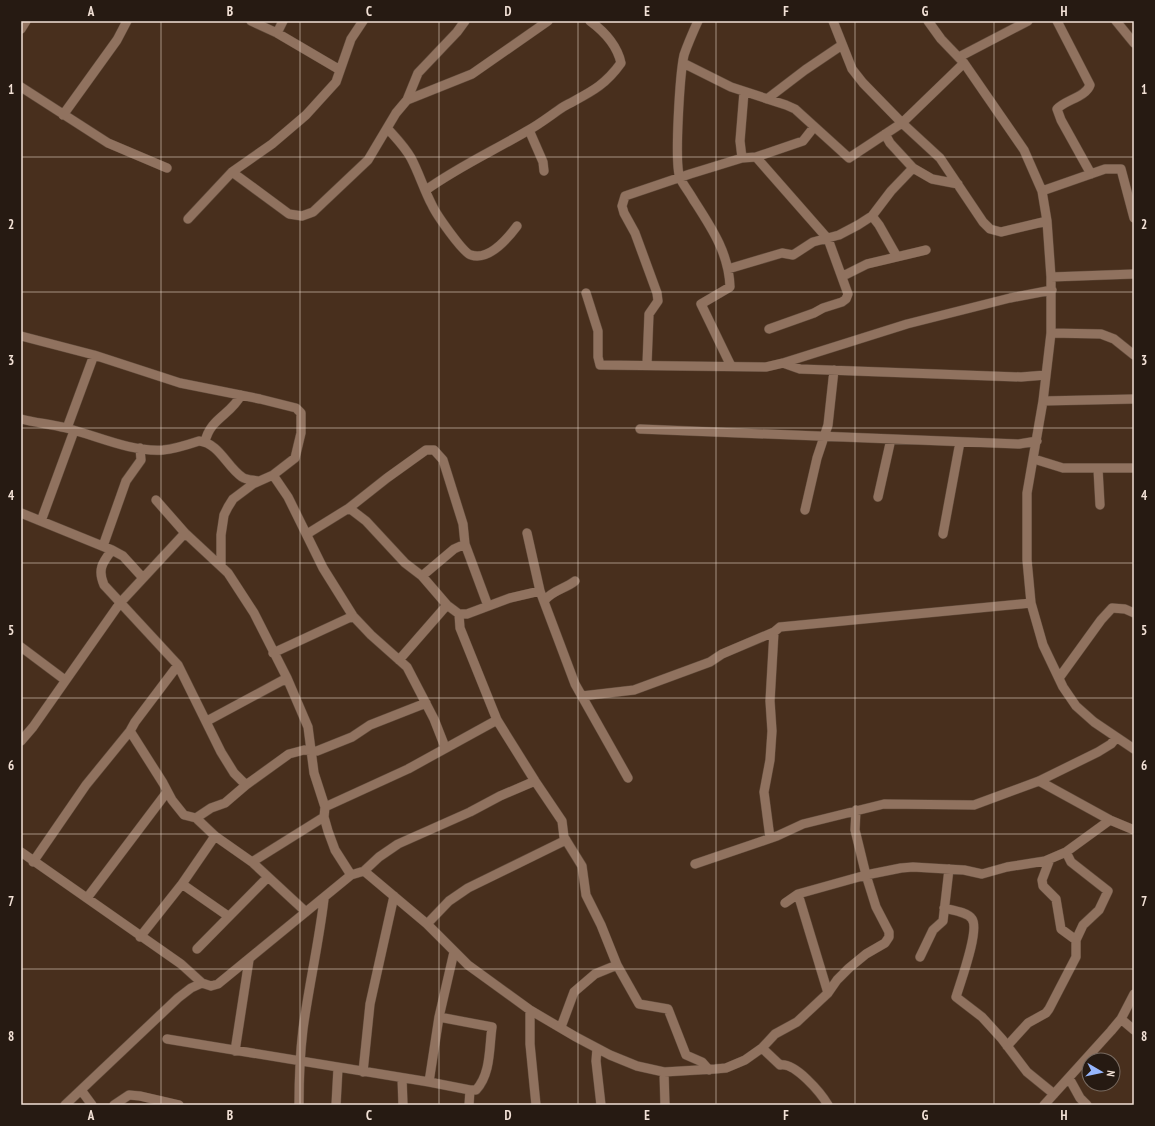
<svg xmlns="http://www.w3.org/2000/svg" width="1155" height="1126" font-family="'PT Sans Narrow',sans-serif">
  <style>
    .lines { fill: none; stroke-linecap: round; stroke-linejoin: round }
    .minor-casing { stroke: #614b3b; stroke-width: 10 }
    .minor { stroke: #90725f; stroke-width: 9 }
    .grid { fill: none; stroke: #f2e1d6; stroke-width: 1; stroke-opacity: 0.55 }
    .neatline { fill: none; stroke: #f2e1d6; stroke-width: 1.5 }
    .grid-label { font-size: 13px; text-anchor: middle; font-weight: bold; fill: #f2e1d6 }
  </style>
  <rect width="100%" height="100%" fill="#482f1d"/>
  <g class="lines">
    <g class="minor-casing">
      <path id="minor" d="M 251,21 L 277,33 L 340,70
        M 698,21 C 693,32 688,43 684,55 C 680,73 674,163 680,178 C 684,186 689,192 693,199 C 711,227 729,253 730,287 L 701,304 L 731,366
        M 833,21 L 852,69 L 863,83 L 902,123 L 940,158 L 983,222 L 990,229 L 1001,232 L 1047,221
        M 928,21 L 941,39 L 964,63 L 1024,150 L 1042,191 L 1047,221 L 1051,277 L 1051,333 L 1043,401 L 1027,493 L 1027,560 L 1031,603 L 1043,645 L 1063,687 L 1076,706 L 1094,722 L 1134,749
        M 1057,21 L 1090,85 C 1086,97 1065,100 1057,109 L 1061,120 L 1091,174
        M 1116,21 L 1134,43
        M 21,29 L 26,21
        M 277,33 L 283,21
        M 959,57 L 1028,21
        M 683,63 L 731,87 L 786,105 L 795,109 L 849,158 L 902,123 L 964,63
        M 21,87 L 108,143 L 167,168
        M 767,99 L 805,70 L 842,45
        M 407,100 L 472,74 L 548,21
        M 63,115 L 117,40 L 127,21
        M 388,129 C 396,138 405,147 411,158 C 419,173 424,190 432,205 C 436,214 463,253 471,255 C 489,261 508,238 517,226
        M 529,130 L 543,162 L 544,171
        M 756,157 L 828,239 L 848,294 L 846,299 L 842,302 L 823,308 L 814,313 L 769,329
        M 742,158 L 740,141 L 744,92
        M 913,168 L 932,179 L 958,184
        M 232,172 L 289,214 L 302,216 L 313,212 L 368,160 L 396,113 L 407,100 L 418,73 L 457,32 L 465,21
        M 426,190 C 458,167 493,151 527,131 C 540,124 551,115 563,107 C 588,93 603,88 621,63 C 617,45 605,32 590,21
        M 1042,191 L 1105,169 L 1121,169 L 1134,218
        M 872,216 L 879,225 L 896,255
        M 188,219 L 232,172 L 272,144 L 306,115 L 336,82 L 351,39 L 363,21
        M 728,269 L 782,253 L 793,255 L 813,242 L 839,235 L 858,225 L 872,216 L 891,191 L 913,168 L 890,143 L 885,134
        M 843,276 L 867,264 L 926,250
        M 1051,277 L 1134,274
        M 586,293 L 598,331 L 598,357 L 600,365 L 766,367 L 783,363 L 907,324 L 1010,298 L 1052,290
        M 1051,333 L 1101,334 L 1114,339 L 1134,355
        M 21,336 L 94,355 L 180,383 L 260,399 L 296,408 L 301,413 L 301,433 L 295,458 L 273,475 L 253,484 L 233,499 L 228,507 L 224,515 L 221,535 L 221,566
        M 783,363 L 800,369 L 1021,377 L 1046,375
        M 647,364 L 649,314 L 658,301 L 657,293 L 635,233 L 624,213 L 622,206 L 625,196 L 690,174 L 742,158 L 756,157 L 803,141 L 814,127
        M 1043,401 L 1134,399
        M 21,419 C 36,423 51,424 66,428 C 98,436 130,452 163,450 C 175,449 187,445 199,441 C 219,443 227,467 242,477 C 246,480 253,480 258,481
        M 67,428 L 94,355
        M 640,429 L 1019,444 L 1037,441
        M 205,442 C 210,418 231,415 241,395
        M 1034,459 L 1063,468 L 1134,468
        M 1098,469 L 1100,505
        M 273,475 L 288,497 L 323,568 L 353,616 L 371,635 L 407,667 L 434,719 L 445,747
        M 878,497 L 891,439
        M 156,500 L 185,533 L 228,573 L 254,613 L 287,678 L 308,727 L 314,773 L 325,807 L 324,817 L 328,831 L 335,850 L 351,875
        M 349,508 L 366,521 L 405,563 L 422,576 L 447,605 L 459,614 L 460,628 L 497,720 L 535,781 L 562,821 L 564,837 L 582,866 L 586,895 L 601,925 L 617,965 L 639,1004 L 668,1009 L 686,1055 L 702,1062 L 709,1070
        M 805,510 L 817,458 L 828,425 L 834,370
        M 21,513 L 112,550 L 123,556 L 143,578
        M 41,521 L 74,431
        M 527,533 L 540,591 L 575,684 L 628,778
        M 307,534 L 349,508 L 387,478 L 426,450 L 434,450 L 443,460 L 463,524 L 465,544 L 488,606
        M 943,534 L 960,442
        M 103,546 L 126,481 L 141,460 L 140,448
        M 112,550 C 103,562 97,569 104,585 L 178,665 L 221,752 L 234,773 L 246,785
        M 422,576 L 454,549 L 465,544
        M 545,600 C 553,590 565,589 575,581
        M 459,614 L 467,614 L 510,598 L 540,591
        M 21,647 L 65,680
        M 273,653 L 353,616
        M 399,660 L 447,605
        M 1059,678 L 1101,620 L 1112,608 L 1125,609 L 1134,613
        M 582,696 L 634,690 L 710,662 L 722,654 L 774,632 L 780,627 L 1031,603
        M 207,721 L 287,678
        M 130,731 L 163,783 L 172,800 L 184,815 L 196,818 L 215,836 L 252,862 L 306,912
        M 21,741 L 33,727 L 120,603 L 185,533
        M 1039,781 L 1110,820 L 1134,830
        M 325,807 L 408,769 L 497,720
        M 196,818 L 211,808 L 225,803 L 246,785 L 289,754 L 304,750 L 317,751 L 352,737 L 370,725 L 426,703
        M 770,838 L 764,792 L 770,760 L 772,731 L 770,701 L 774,632
        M 21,852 L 181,964 L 202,983
        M 1050,859 L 1042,880 L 1043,886 L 1056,899 L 1061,929 L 1076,940
        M 33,862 L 86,785 L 130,731 L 135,722 L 178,665
        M 252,862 L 324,817
        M 695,864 L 777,836 L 803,824 L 884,804 L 974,805 L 1039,781 L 1098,752 L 1111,744 L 1116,738
        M 364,871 L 427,924 L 468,965 L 530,1010 L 576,1037 L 610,1055 L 637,1066 L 664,1072 L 715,1069 L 726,1068 L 745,1060 L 762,1048 L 775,1034 L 797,1022 L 828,993 L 837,980 L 849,968 L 866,954 L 885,943 L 889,937 L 889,932 L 876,907 L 866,875 L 855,830 L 856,810
        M 182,884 L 228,916
        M 798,894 L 828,993
        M 87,898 L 167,792
        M 785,903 L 798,894 L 866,875 L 901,868 L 913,867 L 964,870 L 982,874 L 1007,867 L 1045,861 L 1066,852 L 1110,820
        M 944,908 C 951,910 968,912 972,919 C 980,930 960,983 956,997 L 982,1017 L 1002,1039 L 1027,1072 L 1054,1094
        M 427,924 L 449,901 L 468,888 L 566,840
        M 140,937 L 182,884 L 215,836
        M 197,949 L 268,877
        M 920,957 L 933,930 L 943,921 L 949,869
        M 530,1010 L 530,1044 L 536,1105
        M 439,1017 L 492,1027 C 489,1048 491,1074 476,1090 L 470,1090 L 469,1105
        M 1121,1019 L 1134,1030
        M 561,1027 L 574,992 L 595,974 L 617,965
        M 167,1039 L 429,1082 L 470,1090
        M 1007,1046 L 1028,1023 L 1046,1013 L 1049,1009 L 1076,957 L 1076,940 L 1083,925 L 1099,910 L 1108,891 L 1071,862 L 1066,852
        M 597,1048 L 596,1061 L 601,1105
        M 762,1048 L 780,1065 C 795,1062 821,1093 828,1105
        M 235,1051 L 249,960
        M 363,1072 L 370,1004 L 394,896
        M 664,1072 L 665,1105
        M 402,1078 L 403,1105
        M 1069,1078 L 1080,1098 L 1087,1105
        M 429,1082 L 439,1017 L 454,952
        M 81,1090 L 92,1105
        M 65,1105 L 178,998 L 191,988 L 202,983 L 211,986 L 218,984 L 351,875 L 364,871 L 379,857 L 398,844 L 470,812 L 500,796 L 535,781
        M 114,1105 L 129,1095 L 140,1096 L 179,1105
        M 299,1105 C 299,1079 300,1054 303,1029 C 309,985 319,942 324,899
        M 336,1105 L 338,1068
        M 1044,1105 L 1111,1031 L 1121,1019 L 1134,994"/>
    </g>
    <use href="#minor" class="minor"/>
  </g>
  <path class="grid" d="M 161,21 L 161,1105M 300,21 L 300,1105M 439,21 L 439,1105M 578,21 L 578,1105M 716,21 L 716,1105M 855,21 L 855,1105M 994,21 L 994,1105M 21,157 L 1134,157M 21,292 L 1134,292M 21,428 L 1134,428M 21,563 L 1134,563M 21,698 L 1134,698M 21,834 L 1134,834M 21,969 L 1134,969"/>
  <rect width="1155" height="1126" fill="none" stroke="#261a12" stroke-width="44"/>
  <g transform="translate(1101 1072) rotate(99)"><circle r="19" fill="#261a12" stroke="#786a60"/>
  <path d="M0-3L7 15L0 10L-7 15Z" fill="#96b6fd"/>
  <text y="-6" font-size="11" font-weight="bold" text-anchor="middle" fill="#f2e1d6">N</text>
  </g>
  <rect x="22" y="22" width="1111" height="1082" class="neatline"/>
  <g class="grid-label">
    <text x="91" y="16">A</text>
    <text x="230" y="16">B</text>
    <text x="369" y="16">C</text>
    <text x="508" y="16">D</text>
    <text x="647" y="16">E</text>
    <text x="786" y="16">F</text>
    <text x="925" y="16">G</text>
    <text x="1064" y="16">H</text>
    <text x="11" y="94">1</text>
    <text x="1144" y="94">1</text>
    <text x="11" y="229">2</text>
    <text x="1144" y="229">2</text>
    <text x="11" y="365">3</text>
    <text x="1144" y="365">3</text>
    <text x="11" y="500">4</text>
    <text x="1144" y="500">4</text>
    <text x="11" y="635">5</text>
    <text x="1144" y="635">5</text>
    <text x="11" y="770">6</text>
    <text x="1144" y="770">6</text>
    <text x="11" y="906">7</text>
    <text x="1144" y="906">7</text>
    <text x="11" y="1041">8</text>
    <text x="1144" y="1041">8</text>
    <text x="91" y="1120">A</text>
    <text x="230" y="1120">B</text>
    <text x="369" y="1120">C</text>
    <text x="508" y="1120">D</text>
    <text x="647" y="1120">E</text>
    <text x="786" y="1120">F</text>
    <text x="925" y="1120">G</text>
    <text x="1064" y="1120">H</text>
  </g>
</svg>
